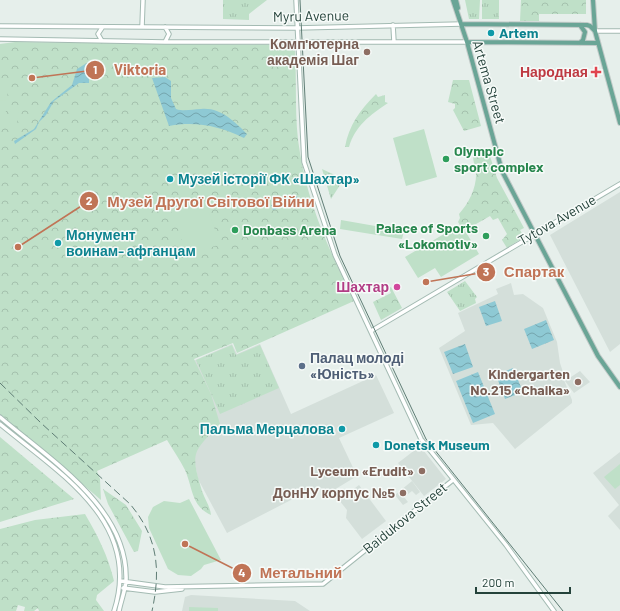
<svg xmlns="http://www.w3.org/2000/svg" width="620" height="611" font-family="Barlow,sans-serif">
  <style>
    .built { fill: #d4dfda }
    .grass { fill: url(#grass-tufts) }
    .forest { fill: url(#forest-crowns) }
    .garden { fill: #bfe0c8 }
    .water { fill: url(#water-waves) }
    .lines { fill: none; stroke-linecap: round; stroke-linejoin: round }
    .secondary-casing { stroke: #a4bbb3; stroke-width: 5.5 }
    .primary-casing { stroke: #c2cac8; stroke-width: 6 }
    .secondary { stroke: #fff; stroke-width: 3.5 }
    .primary { stroke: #6aa596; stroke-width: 4 }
    .tram { stroke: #5f7d75; stroke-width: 1 }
    .rail { stroke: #5f7d75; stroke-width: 1; stroke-dasharray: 8 4; stroke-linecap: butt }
    .culture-dot { fill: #0f9aa8; stroke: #f7fbf9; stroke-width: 1.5 }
    .education-dot { fill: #8d6e63; stroke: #f7fbf9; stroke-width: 1.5 }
    .health-dot { fill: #e0444e; stroke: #f7fbf9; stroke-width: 1.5 }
    .leisure-dot { fill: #2e9e5b; stroke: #f7fbf9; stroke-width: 1.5 }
    .hotel-dot { fill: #d1479c; stroke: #f7fbf9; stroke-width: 1.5 }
    .service-dot { fill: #5c6f8a; stroke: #f7fbf9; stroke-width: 1.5 }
    .labels { text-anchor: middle; stroke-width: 3; stroke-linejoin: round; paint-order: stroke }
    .street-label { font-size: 14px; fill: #24423a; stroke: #f7fbf9 }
    .culture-label { font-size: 14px; font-weight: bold; fill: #0d838f; stroke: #f7fbf9; text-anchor: start }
    .education-label { font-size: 14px; font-weight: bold; fill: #785e54; stroke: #f7fbf9; text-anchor: end }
    .health-label { font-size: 14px; font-weight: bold; fill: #be3a42; stroke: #f7fbf9; text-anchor: end }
    .leisure-label { font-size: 14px; font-weight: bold; fill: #27864d; stroke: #f7fbf9; text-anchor: start }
    .hotel-label { font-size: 14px; font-weight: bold; fill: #b23c85; stroke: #f7fbf9; text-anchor: end }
    .service-label { font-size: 14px; font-weight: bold; fill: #4e5e75; stroke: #f7fbf9; text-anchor: start }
    .leader { fill: none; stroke: #c07456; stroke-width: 1.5 }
    .callout-dot { fill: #c07456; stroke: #f7fbf9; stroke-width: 1.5 }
    .mark-label { font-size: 12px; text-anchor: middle; font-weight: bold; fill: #fff }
    .callout-label { font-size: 15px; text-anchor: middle; font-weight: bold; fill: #c07456; stroke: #f7fbf9; stroke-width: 3; stroke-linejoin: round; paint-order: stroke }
  </style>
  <defs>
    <pattern id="grass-tufts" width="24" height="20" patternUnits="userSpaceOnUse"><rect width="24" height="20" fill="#bfe0c8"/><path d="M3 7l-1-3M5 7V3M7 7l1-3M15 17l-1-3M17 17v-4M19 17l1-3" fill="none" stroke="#a4c1ad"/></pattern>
    <pattern id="forest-crowns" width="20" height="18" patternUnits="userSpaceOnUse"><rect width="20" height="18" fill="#bfe0c8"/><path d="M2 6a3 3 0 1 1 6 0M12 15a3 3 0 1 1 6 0" fill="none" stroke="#a4c1ad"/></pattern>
    <pattern id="water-waves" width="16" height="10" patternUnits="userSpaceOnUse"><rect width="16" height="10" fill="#8ec9d4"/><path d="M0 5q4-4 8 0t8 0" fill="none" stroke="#74a5ad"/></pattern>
  </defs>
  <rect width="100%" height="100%" fill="#e6efeb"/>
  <path class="built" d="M 620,192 L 620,344 L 610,352 L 550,235 Z
    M 511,283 L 514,295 L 523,294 L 543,308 L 557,342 L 560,363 L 564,375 L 564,380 L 572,400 L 572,403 L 515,449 L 493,423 L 471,425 L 439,348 L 465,331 L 458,313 L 498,294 L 496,289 Z
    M 232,344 L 237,354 L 260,344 L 291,414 L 376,375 L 394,413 L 339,438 L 357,476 L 329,493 L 318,486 L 227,533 L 198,479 L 192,449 L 215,431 L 184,365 Z
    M 580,371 L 590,382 L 574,393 L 565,381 Z
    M 420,446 L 446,479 L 424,496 L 398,463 Z
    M 620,452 L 620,530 L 608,516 L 619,505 L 593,473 Z
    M 412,481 L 420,492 L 416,495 L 412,491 L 404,497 L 408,502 L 403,505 L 395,495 Z
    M 359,485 L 386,521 L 362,539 L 346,518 L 347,510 L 339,500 Z
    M 191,595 L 295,601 L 310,611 L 182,611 L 185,597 Z"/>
  <path class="grass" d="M 223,0 L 267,0 L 249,14 L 249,20 L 223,19 Z
    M 465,0 L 480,0 L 479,19 L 469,19 Z
    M 482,0 L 499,0 L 499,19 L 482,19 Z
    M 322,169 L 337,176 L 340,185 L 331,199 Z
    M 465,281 L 477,297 L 475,299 L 476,303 L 460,311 L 447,292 Z
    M 232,345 L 236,355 L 260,345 L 279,388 L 220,414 L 196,360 Z"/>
  <path class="forest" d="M 521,0 L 586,0 L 586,14 L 539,14 L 539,21 L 520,21 Z
    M 15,42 L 290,45 L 295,50 C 297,83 294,120 300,153 C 308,205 331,254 354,301 L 237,353 L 233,343 L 194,359 L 211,394 L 220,424 C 193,452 190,452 202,491 C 205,500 210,506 211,515 C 191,506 193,488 185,470 C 180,460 173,450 167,440 L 97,471 L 100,479 L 101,500 L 0,414 L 0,44 Z
    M 453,80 L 469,80 L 481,126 L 464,131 L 453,110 L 455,108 L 455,104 L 448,102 Z
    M 376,94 L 378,97 L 385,95 L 385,102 L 388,103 C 370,115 355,126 349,147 L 345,147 C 349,125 360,110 376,94 Z
    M 484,153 L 488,159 L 490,156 L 497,178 L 524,228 L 520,230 L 524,237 L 507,248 L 502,240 L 507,234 L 498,218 L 493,220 L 490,216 L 464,231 L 458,222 L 460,218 L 459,214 C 469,203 477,187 476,172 C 475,166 473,161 473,156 Z
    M 391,287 L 402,308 L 381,320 L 373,302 L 391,293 L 389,288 Z
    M 0,437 L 74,499 L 0,522 Z
    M 103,489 L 126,505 L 142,531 L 138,551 L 134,552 L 108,504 Z
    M 85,514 C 98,536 108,556 114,581 L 97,595 L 96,600 L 104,611 L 39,611 L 38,608 L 34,611 L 24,611 L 25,607 L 18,605 L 16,611 L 0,611 L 0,529 L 35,520 Z"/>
  <path class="garden" d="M 0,79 L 9,80 L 7,98 L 0,97 Z
    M 0,100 L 7,101 L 5,119 L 0,119 Z
    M 11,106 L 19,107 L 17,124 L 9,123 Z
    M 424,129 L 437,177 L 406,186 L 393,138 Z
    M 203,196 L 220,244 L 188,256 L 170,208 Z
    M 341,220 L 404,231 L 402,239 L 340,229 Z
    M 461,224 L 479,254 L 441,277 L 435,268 L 418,278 L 405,257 Z
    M 620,464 L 620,485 L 615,489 L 604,477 Z
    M 189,499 L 221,560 L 204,565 L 201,569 L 191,576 L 178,575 L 168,569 L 149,528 L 148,517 L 153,507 L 164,501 L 180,503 Z
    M 189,607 L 218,608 L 218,611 L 189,611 Z"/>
  <path class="water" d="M 90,61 L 94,63 L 95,67 L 89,74 L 89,83 L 79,83 L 54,101 L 46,115 L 39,122 L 36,129 L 15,144 L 14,141 L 34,129 L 51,102 L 72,85 L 77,69 Z
    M 165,77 L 171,81 L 171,98 L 176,109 C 185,112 192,109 201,109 C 220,107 234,121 247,134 L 244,138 C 219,126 196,121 169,126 L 152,78 Z
    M 297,196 L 298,201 L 273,210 L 271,205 Z
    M 495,301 L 502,321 L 486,326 L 479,307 Z
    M 546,320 L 554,340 L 532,349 L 524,329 Z
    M 465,344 L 473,367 L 453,374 L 444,352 Z
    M 513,368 L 523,392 L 505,399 L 496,375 Z
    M 478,372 L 495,414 L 473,423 L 456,381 Z"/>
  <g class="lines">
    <g class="secondary-casing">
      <path id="secondary" d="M 296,0 L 304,162 L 335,255 L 421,439 L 506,545 L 554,611
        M 393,25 L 394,42
        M 0,26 L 297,28 L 461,24
        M 142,27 L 143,0
        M 165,27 L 169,34 L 165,42
        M 595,31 L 620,31
        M 0,39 L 165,42 L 467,42
        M 102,41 L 98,34 L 102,28
        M 371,331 L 620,184
        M 0,417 C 49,459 129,508 126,581 C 125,591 121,601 119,611
        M 0,424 C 59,473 143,522 114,611
        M 121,581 L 165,587 L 323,584 L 453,480
        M 123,588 L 155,592 L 182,589"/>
    </g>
    <g class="primary-casing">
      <path id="primary" d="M 453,0 L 467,42 L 502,171 L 598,356 L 620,387
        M 456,0 L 458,8
        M 593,0 L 595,31 L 620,123
        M 461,24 L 587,25 L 590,26 L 595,31
        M 580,25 L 585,32 L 583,40 L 580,43
        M 467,42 L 598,43"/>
    </g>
    <use href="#secondary" class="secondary"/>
    <use href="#primary" class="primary"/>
    <path class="tram" d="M 300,0 L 308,157 L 340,256 L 426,439 L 563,611"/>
    <path class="rail" d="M 0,383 L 41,423 L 130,504 C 158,537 161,570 152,611"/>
  </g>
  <g class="culture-dot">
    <circle cx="491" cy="33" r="4"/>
    <circle cx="170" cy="179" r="4"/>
    <circle cx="58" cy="243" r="4"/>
    <circle cx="342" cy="429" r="4"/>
    <circle cx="376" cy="445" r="4"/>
  </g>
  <g class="education-dot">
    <circle cx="367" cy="52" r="4"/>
    <circle cx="578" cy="382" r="4"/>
    <circle cx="422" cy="471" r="4"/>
    <circle cx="403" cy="493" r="4"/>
  </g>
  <path class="health-dot" d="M594 66h4v4h4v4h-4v4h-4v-4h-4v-4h4z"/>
  <g class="leisure-dot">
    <circle cx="446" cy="159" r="4"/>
    <circle cx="235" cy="230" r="4"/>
    <circle cx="486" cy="236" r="4"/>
  </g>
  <circle class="hotel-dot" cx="397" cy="287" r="4"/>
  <circle class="service-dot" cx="302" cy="366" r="4"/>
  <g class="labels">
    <g class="street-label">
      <text transform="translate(311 16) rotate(-1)" y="5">Myru Avenue</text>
      <text transform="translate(489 82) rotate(74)" y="5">Artema Street</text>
      <text transform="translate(557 220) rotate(-30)" y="5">Tytova Avenue</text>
      <text transform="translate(405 518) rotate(-39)" y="5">Baidukova Street</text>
    </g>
    <g class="culture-label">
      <text x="499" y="38">Artem</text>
      <text x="178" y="184">Музей історії ФК «Шахтар»</text>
      <text x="66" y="240">Монумент<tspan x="66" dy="16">воинам- афганцам</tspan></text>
      <text x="334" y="434" text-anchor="end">Пальма Мерцалова</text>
      <text x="384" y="450">Donetsk Museum</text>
    </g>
    <g class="education-label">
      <text x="359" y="49">Комп'ютерна<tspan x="359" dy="16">академія Шаг</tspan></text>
      <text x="570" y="379">Kindergarten<tspan x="570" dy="16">No.215 «Chaika»</tspan></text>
      <text x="414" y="476">Lyceum «Erudit»</text>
      <text x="395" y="498">ДонНУ корпус №5</text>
    </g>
    <g class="health-label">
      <text x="588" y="77">Народная</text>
    </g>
    <g class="leisure-label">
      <text x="454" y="156">Olympic<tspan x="454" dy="16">sport complex</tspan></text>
      <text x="478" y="233" text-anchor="end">Palace of Sports<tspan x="478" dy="16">«Lokomotiv»</tspan></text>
      <text x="243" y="235">Donbass Arena</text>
    </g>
    <g class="hotel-label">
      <text x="389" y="292">Шахтар</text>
    </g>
    <g class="service-label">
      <text x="310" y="363">Палац молоді<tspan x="310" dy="16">«Юність»</tspan></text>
    </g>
  </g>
  <path class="leader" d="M32 78L95 70M18 247L89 201M426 282L486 272M185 544L242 573"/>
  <g class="callout-dot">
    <circle cx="32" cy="78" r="4"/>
    <circle cx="18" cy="247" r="4"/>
    <circle cx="426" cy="282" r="4"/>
    <circle cx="185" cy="544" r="4"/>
    <circle cx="95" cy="70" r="10"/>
    <circle cx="89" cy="201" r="10"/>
    <circle cx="486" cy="272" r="10"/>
    <circle cx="242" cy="573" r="10"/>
  </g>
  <g class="mark-label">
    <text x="95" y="74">1</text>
    <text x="89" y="205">2</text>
    <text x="486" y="276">3</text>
    <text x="242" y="577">4</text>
  </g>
  <g class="callout-label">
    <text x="140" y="75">Viktoria</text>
    <text x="211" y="207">Музей Другої Світової Війни</text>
    <text x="534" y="277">Спартак</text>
    <text x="301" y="578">Метальний</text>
  </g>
  <path d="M476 587v6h94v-6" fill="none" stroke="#24423a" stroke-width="2"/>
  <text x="482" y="587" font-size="12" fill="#24423a" stroke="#f7fbf9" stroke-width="3" paint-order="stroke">200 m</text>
</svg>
